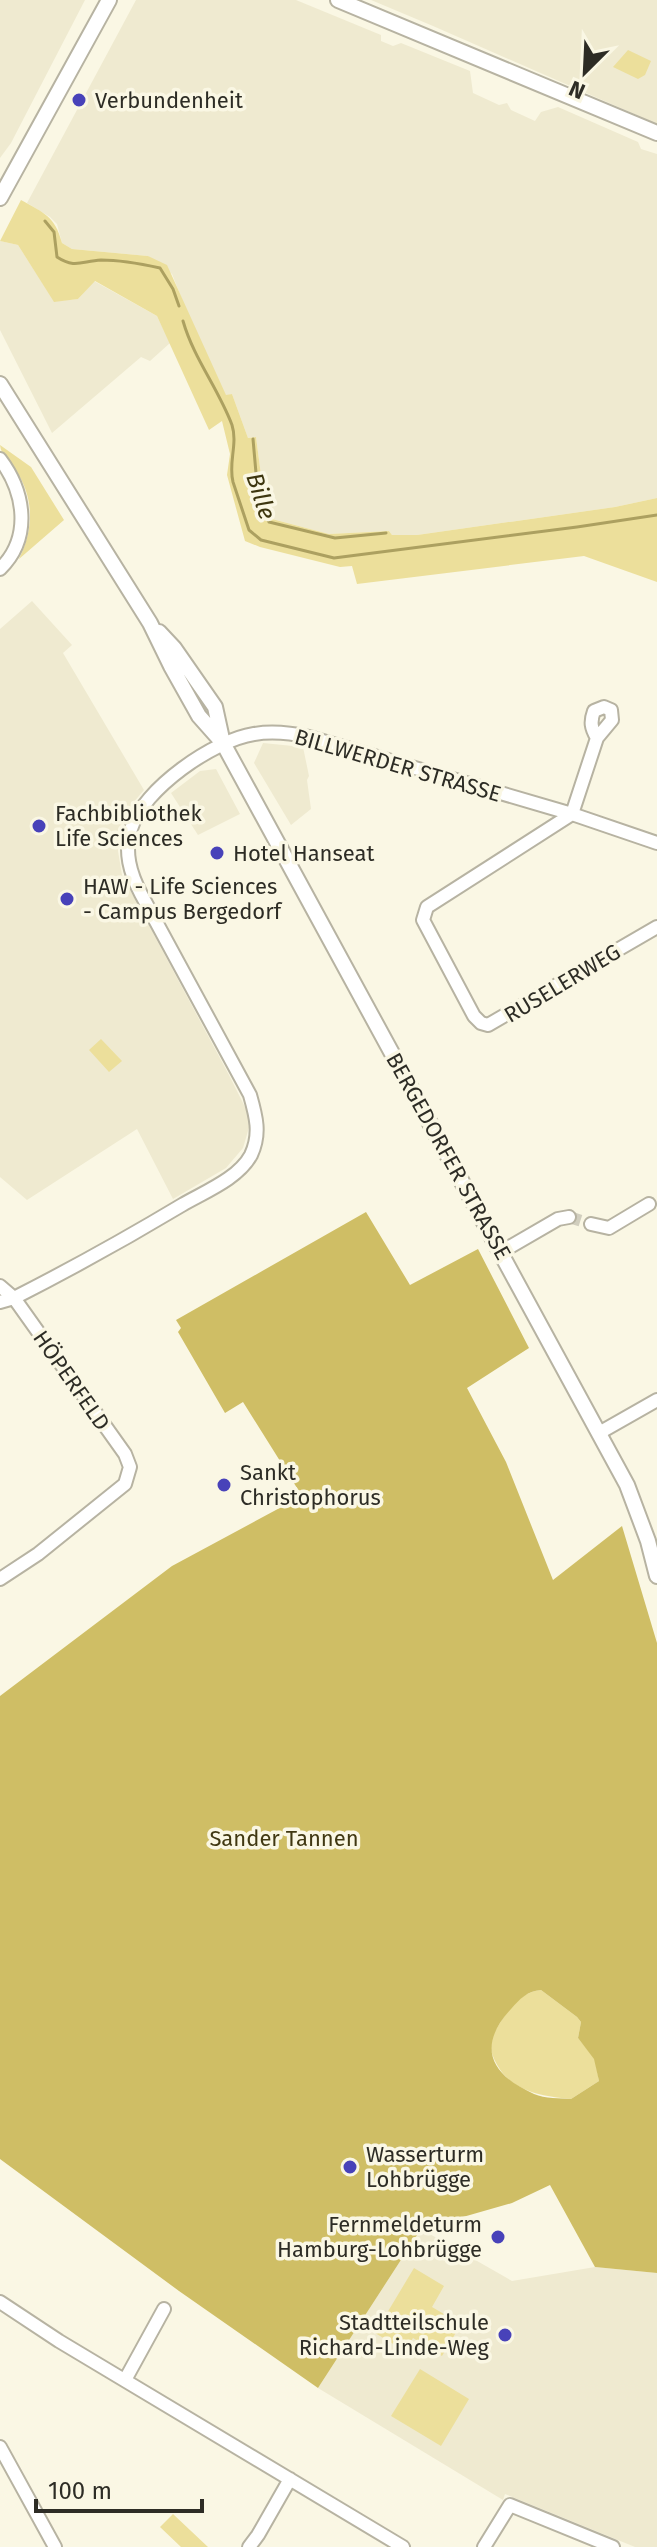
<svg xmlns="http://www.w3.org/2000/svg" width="657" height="2547" font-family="'Fira Sans',sans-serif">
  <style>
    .built { fill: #efead0 }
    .green { fill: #ecdf9b }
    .forest { fill: #cfbe65; fill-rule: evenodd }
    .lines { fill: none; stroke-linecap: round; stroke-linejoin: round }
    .stream { stroke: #aca060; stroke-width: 3 }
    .minor-tunnel { stroke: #d1cebe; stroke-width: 12; stroke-dasharray: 12 6; stroke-linecap: butt }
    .minor-casing { stroke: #b7b3a2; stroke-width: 16 }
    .major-casing { stroke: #b7b3a2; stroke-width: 18 }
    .minor { stroke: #fff; stroke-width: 12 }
    .major { stroke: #fff; stroke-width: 14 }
    .poi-dot { fill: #4842b9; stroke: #faf7e4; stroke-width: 3 }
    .labels { text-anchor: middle; stroke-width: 7; stroke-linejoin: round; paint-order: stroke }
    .poi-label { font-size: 22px; fill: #2d2c25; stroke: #faf7e4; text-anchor: start }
    .street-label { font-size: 22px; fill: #2d2c25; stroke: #faf7e4 }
    .park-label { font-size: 22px; fill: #403812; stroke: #faf7e4 }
    .water-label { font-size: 24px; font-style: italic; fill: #3d360f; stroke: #faf7e4 }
  </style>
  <rect width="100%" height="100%" fill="#faf7e4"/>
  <path class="built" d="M 0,0 L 85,0 L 11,143 L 0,158 Z
    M 136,0 L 296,0 L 381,35 L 381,41 L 393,46 L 401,43 L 470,71 L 473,93 L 499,105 L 507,103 L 511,110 L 535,121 L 541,112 L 558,107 L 638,142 L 641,149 L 657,154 L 657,498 L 615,507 L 417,535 L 392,535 L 389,531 L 329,534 L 272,519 L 261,475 L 256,437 L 248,438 L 232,394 L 226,396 L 197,337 L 172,274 L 148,256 L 72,249 L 62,243 L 57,224 L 50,217 L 27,203 Z
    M 371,0 L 657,0 L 657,124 L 433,26 Z
    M 0,241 L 18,245 L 54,301 L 78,299 L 94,281 L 157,316 L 170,343 L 150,361 L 141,357 L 52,433 L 0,330 Z
    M 32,601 L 72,645 L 63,653 L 144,790 L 133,803 L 119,829 L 118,851 L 122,875 L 229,1075 L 246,1109 L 250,1124 L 243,1148 L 226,1168 L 173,1199 L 137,1129 L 27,1200 L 0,1177 L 0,629 Z
    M 263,743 L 303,747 L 309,776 L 307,780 L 311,809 L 291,825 L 254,763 Z
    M 216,769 L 240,814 L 198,835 L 171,793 L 200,771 Z
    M 421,2229 L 512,2281 L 595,2267 L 657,2273 L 657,2547 L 635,2547 L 505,2494 L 503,2500 L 318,2388 Z"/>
  <path class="green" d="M 628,50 L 651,61 L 645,75 L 638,79 L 613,67 Z
    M 21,200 C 44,213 55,216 62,243 L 72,249 L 148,256 L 167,265 L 226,395 L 232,394 L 248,438 L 256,437 L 261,475 L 272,519 L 329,534 L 389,531 L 392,535 L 417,535 L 615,507 L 657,498 L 657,582 L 584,556 L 357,584 L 352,566 L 340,567 L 260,547 L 245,541 L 227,475 L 230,454 L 222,421 L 209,430 L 157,316 L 95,281 L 78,299 L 54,302 L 18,245 L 0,241 Z
    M 0,445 L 31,467 L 64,520 L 19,559 C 33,530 35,501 17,472 C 11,463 1,456 0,445 Z
    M 101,1039 L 122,1061 L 109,1072 L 89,1050 Z
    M 541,1990 L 577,2017 L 581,2022 L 578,2038 L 595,2059 L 599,2081 L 571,2099 C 530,2095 498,2087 489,2042 C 501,2021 515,1992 541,1990 Z
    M 414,2268 L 444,2286 L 432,2307 L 461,2324 L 442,2356 L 413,2338 L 405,2351 L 375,2333 Z
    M 420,2369 L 469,2399 L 441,2446 L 391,2416 Z
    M 173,2514 L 208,2547 L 181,2547 L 160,2527 Z"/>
  <path class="forest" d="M 366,1212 L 410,1285 L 478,1249 L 529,1348 L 467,1388 L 506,1462 L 553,1580 L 622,1526 L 657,1643 L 657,2273 L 595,2267 L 550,2185 L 512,2203 L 421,2229 L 318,2388 L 179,2291 L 0,2159 L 0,1696 L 172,1566 L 302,1496 L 243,1402 L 225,1413 L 178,1332 L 181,1328 L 176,1320 ZM 541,1990 L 577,2017 L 581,2022 L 578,2038 L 594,2059 L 599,2081 L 571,2099 C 560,2098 545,2099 534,2094 C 491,2075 476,2047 511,2009 C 520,1999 527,1991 541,1990 Z"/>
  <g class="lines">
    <path class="stream" d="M 45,221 L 54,232 L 57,257 C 75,269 82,261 101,260 C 120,260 142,264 160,268 L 173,289 L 179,306
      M 183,321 C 194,359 218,388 232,425 C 238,444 228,463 233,482 L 249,530 L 261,540 L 334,558 L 577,527 L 657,515
      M 253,439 L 256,473 L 269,522 L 335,538 L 386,533"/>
    <path class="minor-tunnel" d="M 569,1217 L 591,1224"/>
    <g class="minor-casing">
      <path id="minor" d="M 0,459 C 25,492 32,538 0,569
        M 597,738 C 591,728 590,722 594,711 L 604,707 L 611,710 L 612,720 L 597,738 L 572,814 L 427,907 L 423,920 L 474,1016 L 481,1023 L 488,1025 L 657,927
        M 591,1224 L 609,1228 L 649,1204
        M 501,1252 L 558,1219 L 569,1217
        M 0,1286 L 14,1298 L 125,1454 L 130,1467 L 125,1484 L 38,1554 L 0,1579
        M 0,1302 L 14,1298 C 71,1269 127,1238 182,1205 C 204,1192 238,1179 251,1155 C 261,1134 256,1116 250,1095 L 141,894 C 130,873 124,852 131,829 C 143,789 214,740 254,734 C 272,731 291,733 309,737 L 572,814 L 657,843
        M 599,1433 L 657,1400
        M 0,2302 L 59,2341 L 403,2547
        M 125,2380 L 164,2309
        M 0,2447 L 55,2547
        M 249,2547 L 258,2535 L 290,2479
        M 484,2547 L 510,2505 L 613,2547"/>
    </g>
    <g class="major-casing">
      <path id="major" d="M 338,0 L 657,133
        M 0,198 L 109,0
        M 0,384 L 150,623 L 171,666 L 199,716 L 223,743 L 627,1485 L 648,1541 L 657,1576
        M 159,632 L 174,648 L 215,707 L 222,739"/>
    </g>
    <use href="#minor" class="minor"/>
    <use href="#major" class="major"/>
  </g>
  <g class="poi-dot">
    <circle cx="79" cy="100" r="8"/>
    <circle cx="39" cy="826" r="8"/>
    <circle cx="217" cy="853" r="8"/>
    <circle cx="67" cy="899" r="8"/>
    <circle cx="224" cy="1485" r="8"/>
    <circle cx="350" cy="2167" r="8"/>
    <circle cx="498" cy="2237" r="8"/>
    <circle cx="505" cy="2335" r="8"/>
  </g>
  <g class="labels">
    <g class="poi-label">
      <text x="95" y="108">Verbundenheit</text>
      <text x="55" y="821">Fachbibliothek<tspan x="55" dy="25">Life Sciences</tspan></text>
      <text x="233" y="861">Hotel Hanseat</text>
      <text x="83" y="894">HAW - Life Sciences<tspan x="83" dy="25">- Campus Bergedorf</tspan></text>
      <text x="240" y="1480">Sankt<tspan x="240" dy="25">Christophorus</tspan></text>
      <text x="366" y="2162">Wasserturm<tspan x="366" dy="25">Lohbrügge</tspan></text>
      <text x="482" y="2232" text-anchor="end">Fernmeldeturm<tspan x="482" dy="25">Hamburg-Lohbrügge</tspan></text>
      <text x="489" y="2330" text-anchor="end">Stadtteilschule<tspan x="489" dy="25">Richard-Linde-Weg</tspan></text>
    </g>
    <g class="street-label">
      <text transform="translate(398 765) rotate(16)" y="8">BILLWERDER STRASSE</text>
      <text transform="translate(562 983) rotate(-31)" y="8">RUSELERWEG</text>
      <text transform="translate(449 1156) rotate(61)" y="8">BERGEDORFER STRASSE</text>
      <text transform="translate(72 1380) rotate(55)" y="8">HÖPERFELD</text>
    </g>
    <g class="park-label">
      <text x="284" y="1846">Sander Tannen</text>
    </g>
    <g class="water-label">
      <text transform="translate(261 496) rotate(72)" y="8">Bille</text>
    </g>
  </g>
  <g transform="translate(585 72) rotate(204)" stroke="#faf7e4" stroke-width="6" paint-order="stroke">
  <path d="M0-6L14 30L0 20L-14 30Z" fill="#2d2c25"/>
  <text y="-12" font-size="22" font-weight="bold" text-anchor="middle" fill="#2d2c25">N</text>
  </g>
  <path d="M36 2499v12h166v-12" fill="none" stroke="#2d2c25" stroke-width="4"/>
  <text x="48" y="2499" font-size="24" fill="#2d2c25" stroke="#faf7e4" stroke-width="6" paint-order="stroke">100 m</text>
</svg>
